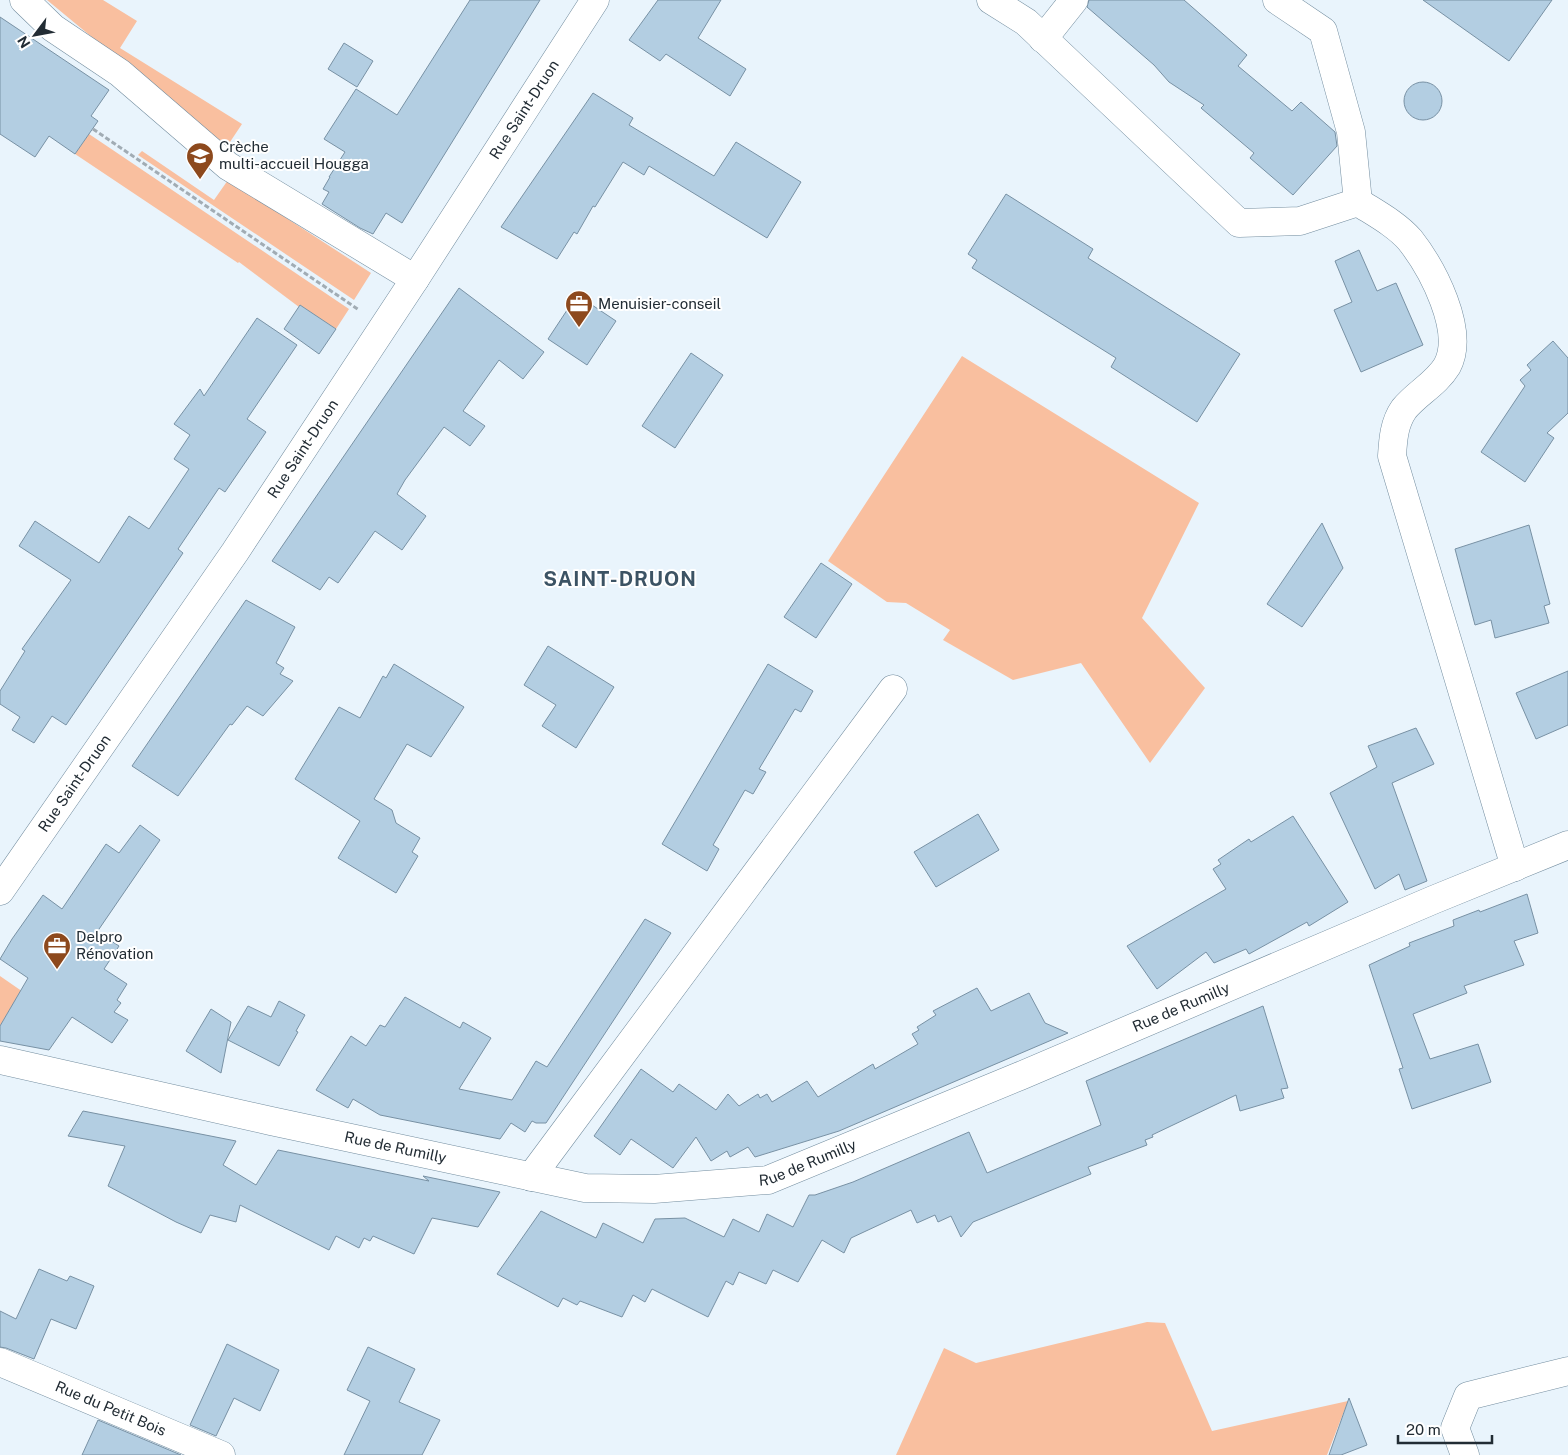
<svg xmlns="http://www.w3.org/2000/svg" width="1568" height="1455" font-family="'Public Sans',sans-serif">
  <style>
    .green { fill: #f9bf9f }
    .building { fill: #b3cee2; stroke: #7891a4 }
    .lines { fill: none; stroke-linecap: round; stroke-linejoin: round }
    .minor-casing { stroke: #738d9f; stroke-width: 29 }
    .path { stroke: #a1acb4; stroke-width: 3; stroke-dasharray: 5 2.5; stroke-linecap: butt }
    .minor { stroke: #fff; stroke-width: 28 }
    .labels { text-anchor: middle; stroke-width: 4; stroke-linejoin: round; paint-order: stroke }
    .street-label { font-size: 15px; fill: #222c34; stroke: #fff }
    .poi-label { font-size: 15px; fill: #222c34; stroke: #fff; text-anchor: start }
    .district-label { font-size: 20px; font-weight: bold; letter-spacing: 1px; fill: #3c5364; stroke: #fff }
  </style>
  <rect width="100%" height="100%" fill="#e9f4fc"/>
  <path class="green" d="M 47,0 L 103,0 L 137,21 L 120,48 L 242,124 L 226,148 Z
    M 89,134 L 349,309 L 336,329 L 300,305 L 299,307 L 239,262 L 238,263 L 75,154 Z
    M 142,151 L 214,200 L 228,180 L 371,273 L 354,300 L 138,155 Z
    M 962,356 L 1199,503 L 1142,618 L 1205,688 L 1150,763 L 1081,663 L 1013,680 L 943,640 L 950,630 L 906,603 L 887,602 L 828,561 Z
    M 0,976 L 39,1003 L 10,1009 L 0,1026 Z
    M 1147,1322 L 1165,1323 L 1212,1431 L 1348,1401 L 1327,1455 L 896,1455 L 944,1348 L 976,1363 Z"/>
  <path class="building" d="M 470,0 L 540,0 L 402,223 L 386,213 L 373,234 L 360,228 L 322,204 L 329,192 L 323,189 L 330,177 L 329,177 L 345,152 L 324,139 L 356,89 L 397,115 Z
    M 658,0 L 721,0 L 698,38 L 746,69 L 730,96 L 666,54 L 660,61 L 629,40 Z
    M 1089,0 L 1184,0 L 1247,55 L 1238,66 L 1292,111 L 1301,102 L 1335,132 L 1337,146 L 1293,195 L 1250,158 L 1254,153 L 1201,108 L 1204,105 L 1169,82 L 1154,65 L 1087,7 Z
    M 1423,0 L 1552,0 L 1509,61 Z
    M 0,17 L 109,90 L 91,116 L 98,121 L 75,154 L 49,136 L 35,157 L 0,134 Z
    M 344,43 L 373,61 L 357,87 L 328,69 Z
    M1404 101a19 19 0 1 1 38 0a19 19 0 1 1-38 0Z
    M 593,93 L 633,118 L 629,125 L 714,176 L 736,142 L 801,182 L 767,238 L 649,166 L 644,175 L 623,162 L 595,207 L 593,206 L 577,234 L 574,232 L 557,259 L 501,227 Z
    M 1006,194 L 1093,249 L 1088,258 L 1240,354 L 1197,422 L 1111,367 L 1116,358 L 972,268 L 977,260 L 968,254 Z
    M 1359,250 L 1377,291 L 1396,283 L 1423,345 L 1361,372 L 1334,310 L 1352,302 L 1335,261 Z
    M 459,288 L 544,352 L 523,379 L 499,360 L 463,411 L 485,426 L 470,446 L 444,427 L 405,480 L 397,494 L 426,516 L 402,550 L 375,531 L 338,583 L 329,577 L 320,590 L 272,561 Z
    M 577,295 L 616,321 L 587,365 L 548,339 Z
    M 300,305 L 336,329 L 319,354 L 284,329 Z
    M 257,318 L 297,345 L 247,419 L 266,432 L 225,492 L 219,488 L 178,549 L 183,553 L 66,725 L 52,716 L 34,743 L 12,730 L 20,717 L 0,704 L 0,691 L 25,651 L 22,649 L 71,580 L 19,546 L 35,521 L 99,563 L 129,516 L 149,529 L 189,469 L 174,459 L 190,435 L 174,424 L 200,389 L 204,396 Z
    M 1553,341 L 1568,358 L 1568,413 L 1547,433 L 1554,438 L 1525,482 L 1481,452 L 1525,386 L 1520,380 L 1531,370 L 1527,365 Z
    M 691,353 L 723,375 L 675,448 L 642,426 Z
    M 1322,523 L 1343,568 L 1302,627 L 1267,604 Z
    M 1529,525 L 1550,604 L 1544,606 L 1549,623 L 1495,638 L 1491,620 L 1475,625 L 1455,549 Z
    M 821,563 L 852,584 L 816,638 L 784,617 Z
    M 246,600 L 295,627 L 276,663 L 284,668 L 280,674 L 293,681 L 263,716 L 247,706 L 232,725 L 230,724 L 178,796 L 132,766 Z
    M 548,646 L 614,687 L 576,748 L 542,726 L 556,705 L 524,685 Z
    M 394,664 L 464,707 L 431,757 L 407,744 L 374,799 L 392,810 L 396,823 L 420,838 L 412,852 L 418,856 L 396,893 L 338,858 L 360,821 L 295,779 L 339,707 L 360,718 L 383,676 L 386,678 Z
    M 768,664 L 813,691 L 801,712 L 795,709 L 759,769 L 766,772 L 753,794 L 745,790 L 713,845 L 719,849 L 707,871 L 662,844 Z
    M 1568,671 L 1568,725 L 1536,739 L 1516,693 Z
    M 1416,728 L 1434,764 L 1392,783 L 1427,881 L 1405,890 L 1399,874 L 1375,889 L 1330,793 L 1377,767 L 1368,746 Z
    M 978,814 L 999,850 L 936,887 L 914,852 Z
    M 1293,816 L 1348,902 L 1309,926 L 1307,922 L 1249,954 L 1246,949 L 1214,963 L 1206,952 L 1157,989 L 1127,946 L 1226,889 L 1213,869 L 1221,864 L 1218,860 L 1249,839 L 1251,842 Z
    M 140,825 L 160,840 L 97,932 L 119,946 L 104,969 L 127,984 L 117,1000 L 121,1003 L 114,1012 L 128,1020 L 112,1043 L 72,1017 L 49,1050 L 0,1041 L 0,1026 L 28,978 L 0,959 L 12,939 L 43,895 L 62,909 L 106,844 L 119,853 Z
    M 1527,894 L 1538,933 L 1514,941 L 1524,965 L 1464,986 L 1467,993 L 1413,1014 L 1430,1059 L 1478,1044 L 1491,1082 L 1412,1109 L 1399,1069 L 1403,1068 L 1369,965 L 1410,946 L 1409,943 L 1454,926 L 1453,920 L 1479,910 L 1480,912 Z
    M 645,919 L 671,933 L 546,1123 L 536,1123 L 532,1121 L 525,1132 L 511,1123 L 500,1139 L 380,1115 L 353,1099 L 348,1108 L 316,1090 L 351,1036 L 366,1046 L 380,1025 L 385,1027 L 405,997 L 460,1028 L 463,1022 L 491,1038 L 459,1089 L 512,1100 L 536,1061 L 547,1067 Z
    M 977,988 L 991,1011 L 1029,993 L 1045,1023 L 1068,1033 L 839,1131 L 755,1157 L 748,1147 L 730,1157 L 727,1151 L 711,1161 L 696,1137 L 673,1168 L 631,1139 L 620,1155 L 594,1136 L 641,1069 L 673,1092 L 679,1084 L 716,1110 L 728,1094 L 739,1106 L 758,1094 L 760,1098 L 767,1094 L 772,1102 L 807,1081 L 818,1097 L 873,1064 L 875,1069 L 918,1044 L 912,1034 L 919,1030 L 917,1027 L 936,1015 L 933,1011 Z
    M 279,1001 L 305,1015 L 296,1031 L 298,1032 L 279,1066 L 228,1040 L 248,1006 L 271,1017 Z
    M 1263,1006 L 1288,1088 L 1281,1089 L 1284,1098 L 1240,1111 L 1236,1095 L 1152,1135 L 1153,1137 L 1145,1140 L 1147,1145 L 1088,1167 L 1091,1174 L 973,1222 L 961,1237 L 951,1216 L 938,1222 L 935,1215 L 917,1223 L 911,1210 L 851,1238 L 844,1253 L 822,1240 L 798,1282 L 773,1270 L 766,1284 L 739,1272 L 733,1285 L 726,1281 L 708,1317 L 652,1289 L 645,1302 L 633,1295 L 622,1317 L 580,1301 L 577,1305 L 563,1298 L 558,1307 L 497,1274 L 541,1211 L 596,1238 L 603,1223 L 643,1243 L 655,1219 L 685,1218 L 724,1237 L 733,1219 L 759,1232 L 767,1214 L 793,1227 L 809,1195 L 815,1195 L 853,1182 L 969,1132 L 987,1173 L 1101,1125 L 1086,1081 Z
    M 211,1009 L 231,1022 L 221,1073 L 186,1051 Z
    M 83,1111 L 236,1141 L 223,1165 L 256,1185 L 278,1150 L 429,1181 L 423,1176 L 500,1192 L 478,1227 L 432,1218 L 414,1254 L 373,1236 L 370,1241 L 364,1238 L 359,1248 L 336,1236 L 329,1250 L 240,1205 L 236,1222 L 210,1215 L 201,1233 L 176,1222 L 108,1186 L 125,1146 L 68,1136 Z
    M 39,1269 L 67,1281 L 70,1276 L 94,1286 L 76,1329 L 51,1319 L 34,1359 L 6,1348 L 0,1347 L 0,1311 L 16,1319 Z
    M 227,1344 L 279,1370 L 260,1411 L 234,1398 L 216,1436 L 190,1425 Z
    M 368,1347 L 415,1369 L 399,1402 L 440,1420 L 422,1455 L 344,1455 L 370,1401 L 347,1390 Z
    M 1349,1398 L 1367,1445 L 1341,1455 L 1329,1455 Z
    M 98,1420 L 181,1455 L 82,1455 Z"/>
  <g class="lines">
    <g class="minor-casing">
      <g id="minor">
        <path d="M 24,0 L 53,28 L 120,73 L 228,166 L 415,279"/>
        <path d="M 991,0 L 1026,22 L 1239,223 L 1300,221 L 1358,202 C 1375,213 1396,224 1410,240 C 1432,268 1466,331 1447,366 C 1436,384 1417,393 1404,409 C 1394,423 1393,440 1392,456 L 1515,867"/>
        <path d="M 1277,0 L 1323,31 L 1351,132 L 1358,202"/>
        <path d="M 1043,39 L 1074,0"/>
        <path id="s1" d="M 0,891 L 235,552 L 415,279 L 595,0"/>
        <path id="s2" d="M 0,1060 L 271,1121 L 585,1188 L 654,1189 L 768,1180 L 1020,1076 L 1433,900 L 1568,845"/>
        <path d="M 531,1177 L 893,689"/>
        <path id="s3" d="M 0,1362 L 221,1455"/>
        <path d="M 1465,1455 L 1455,1428 L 1468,1396 L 1568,1371"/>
      </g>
    </g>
    <path class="path" d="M 93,129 L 359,310"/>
    <use href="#minor" class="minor"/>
  </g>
  <defs>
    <g id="school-pin" transform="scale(1.4375)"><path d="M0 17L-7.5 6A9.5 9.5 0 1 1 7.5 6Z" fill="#8d491d" stroke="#fff"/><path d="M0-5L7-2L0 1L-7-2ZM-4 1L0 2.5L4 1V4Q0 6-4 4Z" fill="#fff"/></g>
    <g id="office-pin" transform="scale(1.4375)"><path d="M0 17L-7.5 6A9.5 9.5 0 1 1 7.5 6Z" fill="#8d491d" stroke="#fff"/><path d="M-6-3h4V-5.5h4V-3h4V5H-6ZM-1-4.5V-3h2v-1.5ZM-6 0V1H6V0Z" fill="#fff"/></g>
  </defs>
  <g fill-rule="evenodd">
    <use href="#school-pin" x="200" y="156"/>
    <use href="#office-pin" x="579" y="304"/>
    <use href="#office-pin" x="57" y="946"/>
  </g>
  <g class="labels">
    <g class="street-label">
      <text dy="5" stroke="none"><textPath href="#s1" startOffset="941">Rue Saint-Druon</textPath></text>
      <text dy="5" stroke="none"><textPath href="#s1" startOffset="536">Rue Saint-Druon</textPath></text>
      <text dy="5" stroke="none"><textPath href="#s1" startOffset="131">Rue Saint-Druon</textPath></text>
      <text dy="5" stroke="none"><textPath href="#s2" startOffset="1230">Rue de Rumilly</textPath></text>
      <text dy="5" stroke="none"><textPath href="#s2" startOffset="405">Rue de Rumilly</textPath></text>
      <text dy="5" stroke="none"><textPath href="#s2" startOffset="825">Rue de Rumilly</textPath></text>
      <text dy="5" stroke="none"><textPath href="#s3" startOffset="120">Rue du Petit Bois</textPath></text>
    </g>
    <g class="poi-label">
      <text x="219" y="152">Crèche<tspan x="219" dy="17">multi-accueil Hougga</tspan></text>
      <text x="598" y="309">Menuisier-conseil</text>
      <text x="76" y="942">Delpro<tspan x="76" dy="17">Rénovation</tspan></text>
    </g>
    <g class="district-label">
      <text x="620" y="586">SAINT-DRUON</text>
    </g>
  </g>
  <g transform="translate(35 35) rotate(238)" stroke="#ffffff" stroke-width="4" paint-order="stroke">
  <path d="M0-4L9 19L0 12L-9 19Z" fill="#222c34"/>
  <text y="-8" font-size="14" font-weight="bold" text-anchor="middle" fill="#222c34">N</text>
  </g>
  <path d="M1398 1435v8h94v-8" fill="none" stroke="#222c34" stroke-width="2.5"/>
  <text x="1406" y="1435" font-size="15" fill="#222c34" stroke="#ffffff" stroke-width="4" paint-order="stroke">20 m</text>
</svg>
